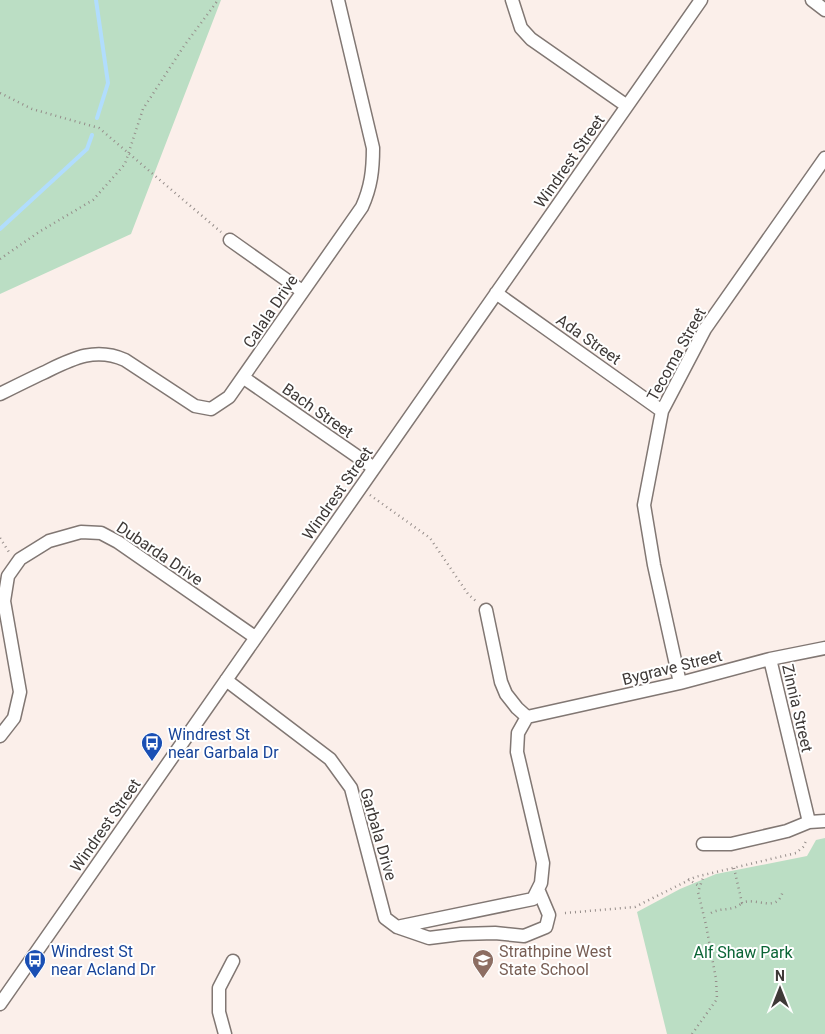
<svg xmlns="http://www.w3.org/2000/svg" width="825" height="1034" font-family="Roboto,sans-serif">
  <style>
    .green { fill: #bbdec4 }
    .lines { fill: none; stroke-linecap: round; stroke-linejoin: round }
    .stream { stroke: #b1ddfd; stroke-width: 4 }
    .minor-casing { stroke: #817773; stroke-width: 15 }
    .path { stroke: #958d8a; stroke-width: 2.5; stroke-dasharray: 1 4; stroke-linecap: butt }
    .minor { stroke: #fff; stroke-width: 12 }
    .labels { text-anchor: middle; stroke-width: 4; stroke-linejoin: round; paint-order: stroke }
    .street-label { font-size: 16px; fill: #3e3937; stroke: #fff }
    .transit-label { font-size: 16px; fill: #164399; stroke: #fff; text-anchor: start }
    .education-label { font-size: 16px; fill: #785e54; stroke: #fff; text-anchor: start }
    .park-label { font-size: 16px; fill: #0b6536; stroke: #fff }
  </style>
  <rect width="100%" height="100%" fill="#fbefea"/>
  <path class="green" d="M 0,0 L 221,0 L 131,234 L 0,294 Z
    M 825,838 L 825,1034 L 667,1034 L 637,912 L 680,889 L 716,874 L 807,856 L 816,840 Z"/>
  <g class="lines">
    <path class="stream" d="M 96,0 L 108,83 L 97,118
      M 0,229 L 87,149 L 92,135"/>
    <g class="minor-casing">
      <path id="minor" d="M 512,0 L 521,28 L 531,39 L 627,106
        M 812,0 L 825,10
        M 230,240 L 302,291
        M 496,293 L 662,411
        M 244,378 L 374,468
        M 0,394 C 14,387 28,380 43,373 C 70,360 94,346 125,360 L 195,406 L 211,409 L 229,397 L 362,207 C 371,187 373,170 373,148 L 338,0
        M 486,610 L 501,682 L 506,694 L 517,708 L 527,717
        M 770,659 L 809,822
        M 226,680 L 330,759 L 351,788 L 385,918 L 397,927 L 429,938 L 461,934 L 495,933 L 524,936 L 546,927 L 549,915 L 538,889
        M 680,683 L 654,565 L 644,505 L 662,411 L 705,329 L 825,158
        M 527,717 L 680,683 L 770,659 L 825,648
        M 0,736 L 14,718 L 20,692 L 4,601 L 8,576 L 20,559 L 49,541 L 81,532 L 101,533 L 118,542 L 255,637
        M 703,844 L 731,844 L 787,831 L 809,822 L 825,821
        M 397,927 L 533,899 L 541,883 L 543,863 L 517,752 L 518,733 L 527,717
        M 0,1004 L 701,0
        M 225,1034 L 219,1012 L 219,988 L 233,961"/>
    </g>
    <path class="path" d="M 0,93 L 32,109 L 99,128 L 221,232
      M 0,259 L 39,232 L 93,200 L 125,164 L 143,109 L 184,46 L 218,0
      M 370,495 L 430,538 L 468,594 L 477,602
      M 0,538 L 9,552
      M 734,868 L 742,903 C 756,896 778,915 783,890
      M 688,879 L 699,886
      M 565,913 L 635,907 L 695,877 L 796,853 L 803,847 L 807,839
      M 711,913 C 721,907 732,912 742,903
      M 692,1034 L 717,999 L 716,979 L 706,925 L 698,892 L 704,875"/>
    <use href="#minor" class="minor"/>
  </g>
  <defs>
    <g id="bus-pin" transform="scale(1.125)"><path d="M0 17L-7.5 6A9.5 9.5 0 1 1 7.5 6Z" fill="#1a4fb4" stroke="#fff"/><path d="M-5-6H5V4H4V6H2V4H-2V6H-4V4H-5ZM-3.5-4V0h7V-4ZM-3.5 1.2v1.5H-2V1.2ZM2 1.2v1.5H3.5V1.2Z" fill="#fff"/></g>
    <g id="school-pin" transform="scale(1.125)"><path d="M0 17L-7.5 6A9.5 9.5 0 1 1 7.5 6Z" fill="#8d6e63" stroke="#fff"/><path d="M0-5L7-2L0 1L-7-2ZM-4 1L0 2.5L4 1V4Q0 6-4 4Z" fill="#fff"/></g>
  </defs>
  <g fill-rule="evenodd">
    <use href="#bus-pin" x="152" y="743"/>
    <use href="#bus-pin" x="35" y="960"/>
    <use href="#school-pin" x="483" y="960"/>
  </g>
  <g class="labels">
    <g class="street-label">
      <text transform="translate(569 161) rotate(-55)" y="6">Windrest Street</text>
      <text transform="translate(270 311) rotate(-56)" y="6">Calala Drive</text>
      <text transform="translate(589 339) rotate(35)" y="6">Ada Street</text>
      <text transform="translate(676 354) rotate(-61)" y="6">Tecoma Street</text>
      <text transform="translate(318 410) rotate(35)" y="6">Bach Street</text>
      <text transform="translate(337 493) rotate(-55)" y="6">Windrest Street</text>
      <text transform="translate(160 553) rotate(34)" y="6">Dubarda Drive</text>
      <text transform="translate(672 667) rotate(-14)" y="6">Bygrave Street</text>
      <text transform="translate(798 708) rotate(77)" y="6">Zinnia Street</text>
      <text transform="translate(105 825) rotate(-55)" y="6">Windrest Street</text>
      <text transform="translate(379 834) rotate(74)" y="6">Garbala Drive</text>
    </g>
    <g class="transit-label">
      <text x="168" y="740">Windrest St<tspan x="168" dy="18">near Garbala Dr</tspan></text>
      <text x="51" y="957">Windrest St<tspan x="51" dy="18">near Acland Dr</tspan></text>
    </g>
    <g class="education-label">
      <text x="499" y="957">Strathpine West<tspan x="499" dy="18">State School</tspan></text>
    </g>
    <g class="park-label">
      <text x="743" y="958">Alf Shaw Park</text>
    </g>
  </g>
  <g transform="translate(780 989)" stroke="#ffffff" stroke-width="4" paint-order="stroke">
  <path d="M0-4L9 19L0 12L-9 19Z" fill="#3e3937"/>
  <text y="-8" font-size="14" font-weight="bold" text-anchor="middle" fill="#3e3937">N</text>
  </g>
</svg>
